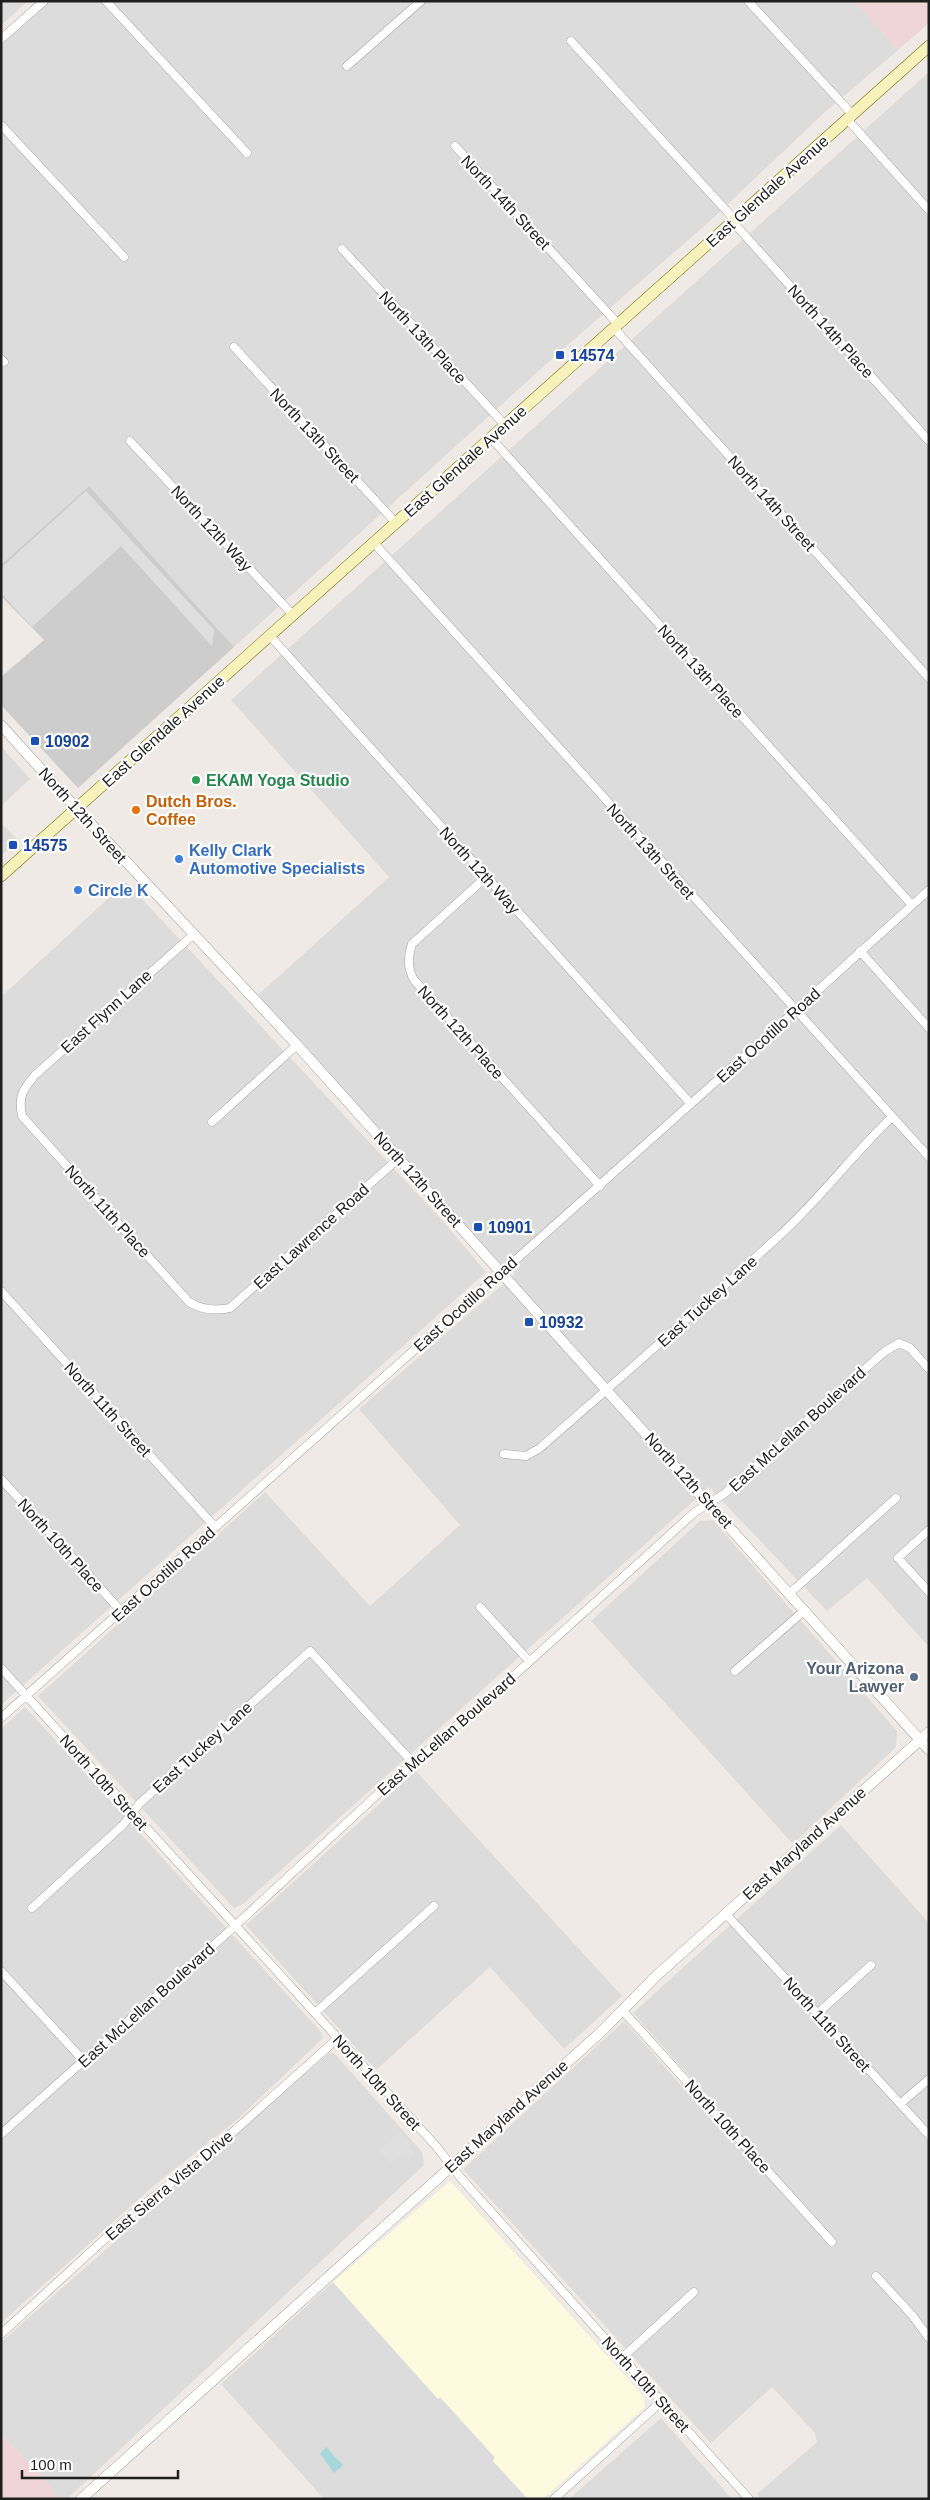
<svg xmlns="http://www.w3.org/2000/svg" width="930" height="2500" font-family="Helvetica,sans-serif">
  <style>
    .residential { fill: #dddcdc }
    .commercial { fill: #efd5d7 }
    .education { fill: #fefae0 }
    .religious { fill: #cdcdcd }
    .parking { fill: #dfdfdf }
    .water { fill: #a7d6db }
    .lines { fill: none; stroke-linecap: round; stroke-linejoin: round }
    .minor-casing { stroke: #a0a0a0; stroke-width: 9 }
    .tertiary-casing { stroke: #a0a0a0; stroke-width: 11 }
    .secondary-casing { stroke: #716f0a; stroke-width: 12 }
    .minor { stroke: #fff; stroke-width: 8 }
    .tertiary { stroke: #fff; stroke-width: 10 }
    .secondary { stroke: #f7f2bb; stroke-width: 11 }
    .transit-dot { fill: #1a4fb4; stroke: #fff; stroke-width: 2 }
    .leisure-dot { fill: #2e9e5b; stroke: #fff; stroke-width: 2 }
    .food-dot { fill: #e8710a; stroke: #fff; stroke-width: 2 }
    .shop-dot { fill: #3f7fe0; stroke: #fff; stroke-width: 2 }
    .service-dot { fill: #5c6f8a; stroke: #fff; stroke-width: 2 }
    .labels { text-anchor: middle; stroke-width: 4.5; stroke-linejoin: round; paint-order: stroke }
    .street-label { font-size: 16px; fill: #1f1f1f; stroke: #fff }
    .transit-label { font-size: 16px; font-weight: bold; fill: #164399; stroke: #fff; text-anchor: start }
    .leisure-label { font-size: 16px; font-weight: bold; fill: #27864d; stroke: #fff; text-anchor: start }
    .food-label { font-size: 16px; font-weight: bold; fill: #c56008; stroke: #fff; text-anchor: start }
    .shop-label { font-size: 16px; font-weight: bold; fill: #366cbe; stroke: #fff; text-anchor: start }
    .service-label { font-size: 16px; font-weight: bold; fill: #4e5e75; stroke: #fff; text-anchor: end }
  </style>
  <rect width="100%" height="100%" fill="#efeae5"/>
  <path class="residential" d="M 1,1 L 28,1 L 1,25 Z
    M 47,1 L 854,1 L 898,50 L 825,112 L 710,221 L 563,349 L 234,647 L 89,486 L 1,565 L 1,43 Z
    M 929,72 L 929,1647 L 867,1578 L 827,1611 L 709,1487 L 243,1904 L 234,1908 L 38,1696 L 265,1492 L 370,1606 L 460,1525 L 359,1409 L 516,1273 L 503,1267 L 258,995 L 389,877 L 231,700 Z
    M 1,746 L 30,779 L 1,806 Z
    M 1,823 L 18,840 L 1,856 Z
    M 126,882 L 441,1219 L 486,1272 L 1,1705 L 1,997 Z
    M 713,1520 L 897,1731 L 896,1747 L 793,1844 L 591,1621 L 700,1521 Z
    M 25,1707 L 320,2031 L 323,2038 L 238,2119 L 151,2188 L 1,2323 L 1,1729 Z
    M 416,1771 L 622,1996 L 564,2049 L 490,1967 L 376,2070 L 246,1925 Z
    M 841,1825 L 929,1923 L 929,2499 L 761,2499 L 757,2494 L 817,2442 L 815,2433 L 772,2387 L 711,2443 L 463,2169 L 624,2021 L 718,2127 L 728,2119 L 633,2013 Z
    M 329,2053 L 334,2053 L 422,2152 L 424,2165 L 67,2499 L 61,2499 L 1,2433 L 1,2342 Z
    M 333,2282 L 438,2399 L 440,2397 L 495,2458 L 493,2461 L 528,2499 L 324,2499 L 221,2384 Z
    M 661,2418 L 732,2499 L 569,2499 Z"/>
  <path class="commercial" d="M 854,1 L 929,1 L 929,23 L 898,50 Z
    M 1,2433 L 61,2499 L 1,2499 Z"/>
  <path class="education" d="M 450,2181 L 644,2397 L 645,2407 L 543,2499 L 528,2499 L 493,2461 L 495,2457 L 440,2397 L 438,2399 L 333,2282 Z"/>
  <path class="religious" d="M 89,486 L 234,647 L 78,788 L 1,705 L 1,677 L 44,640 L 1,596 L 1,565 Z"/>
  <path class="parking" d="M 86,491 L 214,630 L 212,646 L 121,546 L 32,627 L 1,593 L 1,568 Z
    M 399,2131 L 412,2144 L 409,2147 L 415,2154 L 409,2160 L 402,2153 L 391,2164 L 379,2150 Z"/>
  <path class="water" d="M 326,2447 L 343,2465 L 334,2473 L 320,2454 Z"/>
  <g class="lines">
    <g class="minor-casing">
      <path id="minor" d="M 106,1 L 247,153
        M 748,1 L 852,114
        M 1,39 L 44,1
        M 571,41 L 735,220
        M 347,66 L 421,1
        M 847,119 L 929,210
        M 1,125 L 124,257
        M 455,146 L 618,324
        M 733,222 L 929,441
        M 342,249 L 505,425
        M 614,328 L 929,678
        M 234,347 L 396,523
        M 1,359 L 4,362
        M 491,438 L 912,905
        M 130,441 L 293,615
        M 374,543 L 929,1157
        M 270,636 L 691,1104
        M 486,877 L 412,944 C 408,957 407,967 414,980 L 600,1186
        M 193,935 L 35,1075 C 23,1090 18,1095 22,1116 L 189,1302 C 202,1310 216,1311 230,1308 L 399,1158
        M 860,951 L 929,1028
        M 212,1122 L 297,1045
        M 1,1291 L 215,1527
        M 504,1454 L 526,1456 L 540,1448 C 620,1378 701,1308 779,1236 C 820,1199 852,1155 892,1117
        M 1,1479 L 121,1611
        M 929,1530 L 898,1558 L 929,1592
        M 790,1593 L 896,1498
        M 480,1607 L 529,1661
        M 1,1668 L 436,2146 L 460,2177 L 749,2499
        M 735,1671 L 805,1610
        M 1,1718 L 795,1011 L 929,890
        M 32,1908 L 123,1825 L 140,1803 L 310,1651 L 413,1763
        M 725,1913 L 929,2135
        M 1,1971 L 83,2060
        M 623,2011 L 832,2242
        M 315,2013 L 434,1906
        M 818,2013 L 871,1965
        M 900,2104 L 929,2079
        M 1,2134 L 224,1936 L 380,1792 L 498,1690 L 695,1512 L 724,1494 L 884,1352 L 899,1343 L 910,1348 L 929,1369
        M 876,2276 L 912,2315 L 929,2338
        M 1,2334 L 131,2215 L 214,2149 L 338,2038
        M 623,2357 L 694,2292
        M 554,2499 L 662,2401"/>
    </g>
    <g class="tertiary-casing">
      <path id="tertiary" d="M 1,725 L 65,796 L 297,1045 L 929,1750
        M 81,2499 L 601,2032 L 655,1977 L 929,1732"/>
    </g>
    <g class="secondary-casing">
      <path id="secondary" d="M 1,876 L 929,46"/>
    </g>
    <use href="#minor" class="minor"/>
    <use href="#tertiary" class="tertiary"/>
    <use href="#secondary" class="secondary"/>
  </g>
  <g class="transit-dot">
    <rect x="555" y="350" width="10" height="10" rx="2.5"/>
    <rect x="30" y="736" width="10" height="10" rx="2.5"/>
    <rect x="8" y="840" width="10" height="10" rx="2.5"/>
    <rect x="473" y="1222" width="10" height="10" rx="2.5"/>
    <rect x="524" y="1317" width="10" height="10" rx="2.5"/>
  </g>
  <circle class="leisure-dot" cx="196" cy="780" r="5"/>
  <circle class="food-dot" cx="136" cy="810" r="5"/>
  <g class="shop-dot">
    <circle cx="179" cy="859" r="5"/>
    <circle cx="78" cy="890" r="5"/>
  </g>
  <circle class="service-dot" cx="914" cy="1677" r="5"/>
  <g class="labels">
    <g class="street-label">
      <text transform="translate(767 191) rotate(-42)" y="6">East Glendale Avenue</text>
      <text transform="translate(506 202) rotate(47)" y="6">North 14th Street</text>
      <text transform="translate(831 331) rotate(48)" y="6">North 14th Place</text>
      <text transform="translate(423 337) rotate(47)" y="6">North 13th Place</text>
      <text transform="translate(315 435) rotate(47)" y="6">North 13th Street</text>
      <text transform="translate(465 461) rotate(-42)" y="6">East Glendale Avenue</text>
      <text transform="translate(772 503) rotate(48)" y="6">North 14th Street</text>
      <text transform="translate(212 528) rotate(47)" y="6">North 12th Way</text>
      <text transform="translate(701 671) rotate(48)" y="6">North 13th Place</text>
      <text transform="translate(163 731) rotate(-42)" y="6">East Glendale Avenue</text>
      <text transform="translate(83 815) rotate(48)" y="6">North 12th Street</text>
      <text transform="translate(651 851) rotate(48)" y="6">North 13th Street</text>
      <text transform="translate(480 870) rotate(48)" y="6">North 12th Way</text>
      <text transform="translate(106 1011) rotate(-42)" y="6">East Flynn Lane</text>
      <text transform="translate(461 1032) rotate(48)" y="6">North 12th Place</text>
      <text transform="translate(768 1035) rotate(-42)" y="6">East Ocotillo Road</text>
      <text transform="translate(418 1179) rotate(48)" y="6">North 12th Street</text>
      <text transform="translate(108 1211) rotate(48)" y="6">North 11th Place</text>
      <text transform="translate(311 1236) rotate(-42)" y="6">East Lawrence Road</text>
      <text transform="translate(707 1301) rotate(-42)" y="6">East Tuckey Lane</text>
      <text transform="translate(465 1304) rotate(-42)" y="6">East Ocotillo Road</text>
      <text transform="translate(108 1409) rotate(48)" y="6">North 11th Street</text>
      <text transform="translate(797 1429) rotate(-42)" y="6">East McLellan Boulevard</text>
      <text transform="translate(689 1480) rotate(48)" y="6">North 12th Street</text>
      <text transform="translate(61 1545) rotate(48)" y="6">North 10th Place</text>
      <text transform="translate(163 1574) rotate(-42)" y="6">East Ocotillo Road</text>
      <text transform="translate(446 1734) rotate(-41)" y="6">East McLellan Boulevard</text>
      <text transform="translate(202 1747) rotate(-42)" y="6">East Tuckey Lane</text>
      <text transform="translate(104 1782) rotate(48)" y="6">North 10th Street</text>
      <text transform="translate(804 1843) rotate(-42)" y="6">East Maryland Avenue</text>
      <text transform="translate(146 2005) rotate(-42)" y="6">East McLellan Boulevard</text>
      <text transform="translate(827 2024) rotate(48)" y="6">North 11th Street</text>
      <text transform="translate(377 2082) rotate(48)" y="6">North 10th Street</text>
      <text transform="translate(506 2116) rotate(-42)" y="6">East Maryland Avenue</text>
      <text transform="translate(728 2126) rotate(48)" y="6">North 10th Place</text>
      <text transform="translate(169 2185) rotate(-40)" y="6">East Sierra Vista Drive</text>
      <text transform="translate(646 2384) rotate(48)" y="6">North 10th Street</text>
    </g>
    <g class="transit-label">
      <text x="570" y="361">14574</text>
      <text x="45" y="747">10902</text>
      <text x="23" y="851">14575</text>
      <text x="488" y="1233">10901</text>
      <text x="539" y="1328">10932</text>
    </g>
    <g class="leisure-label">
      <text x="206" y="786">EKAM Yoga Studio</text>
    </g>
    <g class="food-label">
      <text x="146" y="807">Dutch Bros.<tspan x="146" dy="18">Coffee</tspan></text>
    </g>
    <g class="shop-label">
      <text x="189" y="856">Kelly Clark<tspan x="189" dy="18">Automotive Specialists</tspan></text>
      <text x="88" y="896">Circle K</text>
    </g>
    <g class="service-label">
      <text x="904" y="1674">Your Arizona<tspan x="904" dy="18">Lawyer</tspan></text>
    </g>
  </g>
  <rect width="930" height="2500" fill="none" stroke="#1f1f1f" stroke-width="5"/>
  <path d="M22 2470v8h156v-8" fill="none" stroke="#1f1f1f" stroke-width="2.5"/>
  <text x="30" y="2470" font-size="15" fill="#1f1f1f" stroke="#ffffff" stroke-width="4" paint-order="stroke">100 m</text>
</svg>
